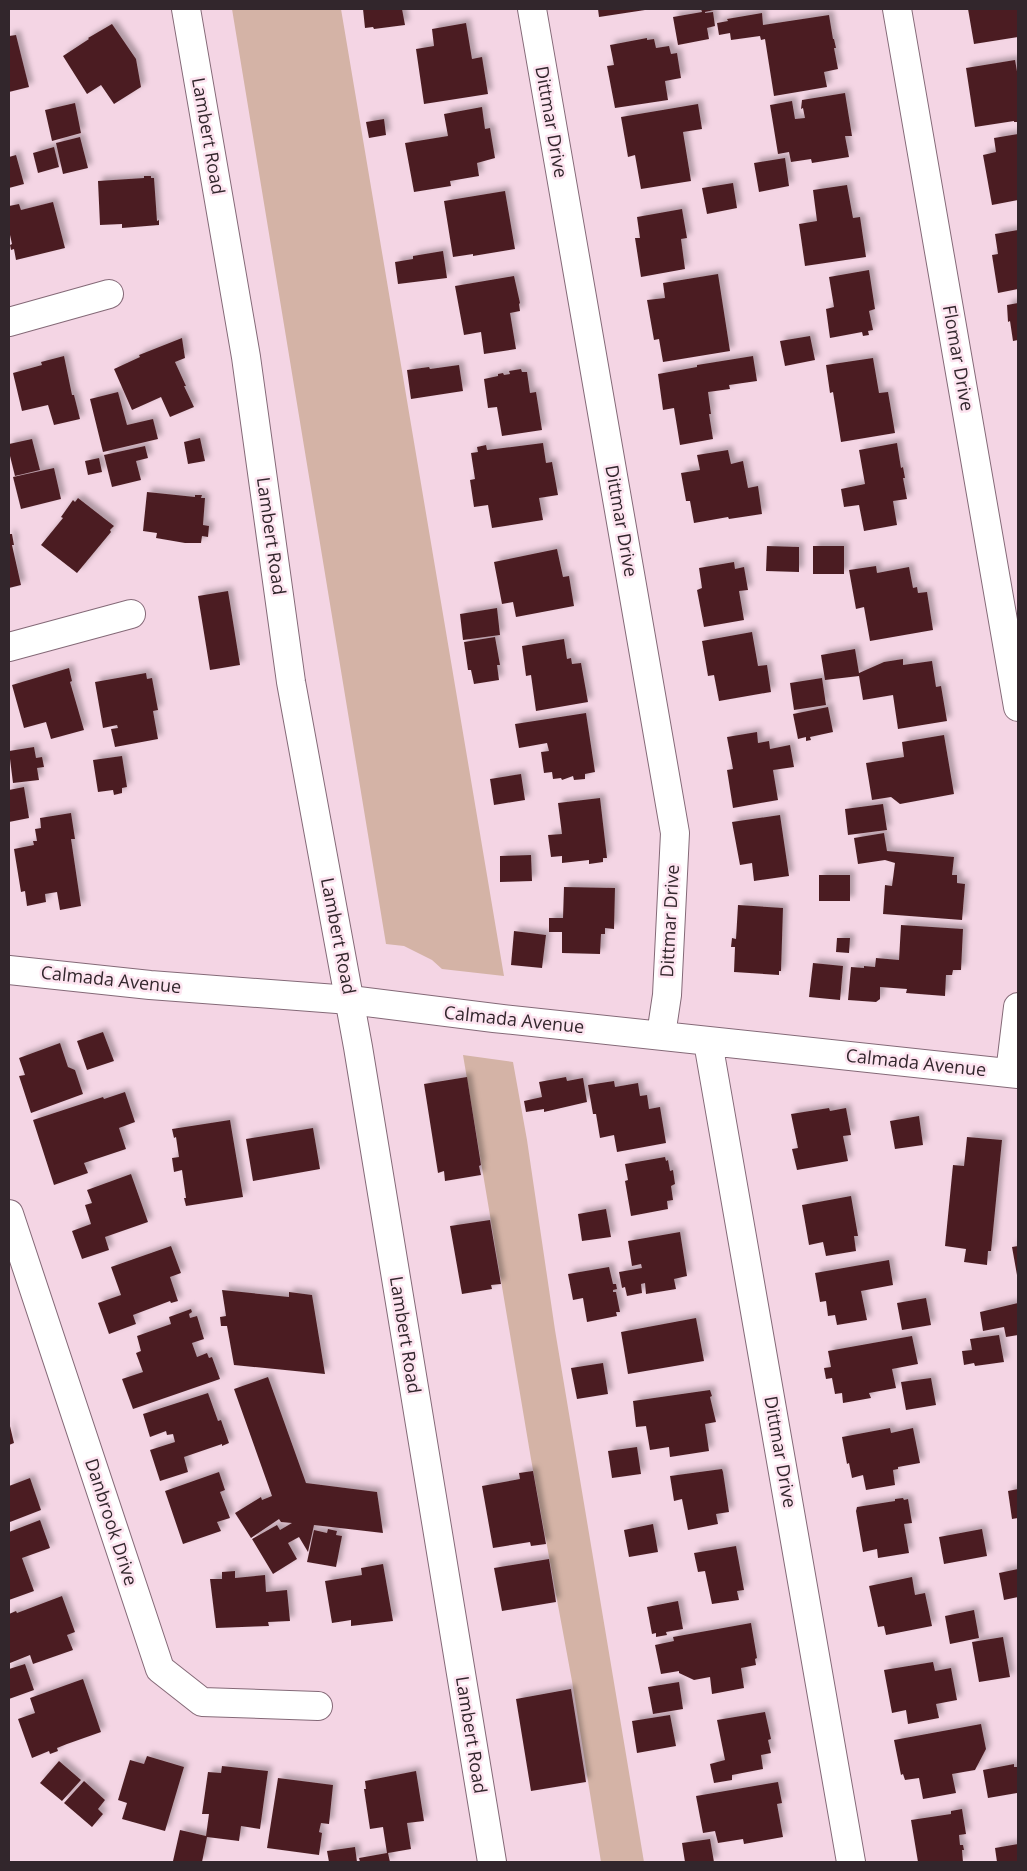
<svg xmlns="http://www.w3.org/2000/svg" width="1027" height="1871" font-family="'Open Sans',sans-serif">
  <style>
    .green { fill: #d4b3a6 }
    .building { fill: #4b1f24; filter: url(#shadow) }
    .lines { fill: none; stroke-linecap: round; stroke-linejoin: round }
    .minor-casing { stroke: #846977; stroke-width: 30 }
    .major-casing { stroke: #846977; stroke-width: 30 }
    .minor { stroke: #fff; stroke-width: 28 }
    .major { stroke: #fff; stroke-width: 28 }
    .labels { text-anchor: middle; stroke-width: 5; stroke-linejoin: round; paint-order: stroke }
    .street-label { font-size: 18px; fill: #32262c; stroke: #fde4f0 }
  </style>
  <defs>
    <filter id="shadow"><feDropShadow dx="4.5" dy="-4.5" stdDeviation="2.5" flood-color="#0004"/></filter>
  </defs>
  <rect width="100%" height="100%" fill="#f4d5e4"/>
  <path class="green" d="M 232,9 L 341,9 L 504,976 L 442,969 L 432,960 L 404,946 L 386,944 Z
    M 463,1055 L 513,1062 L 527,1140 L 555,1330 L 644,1862 L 601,1862 L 572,1681 L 531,1459 Z"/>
  <path class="building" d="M 363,9 L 402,9 L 405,25 L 374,29 L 373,27 L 365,28 Z
    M 598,9 L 645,9 L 645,10 L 599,17 Z
    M 701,9 L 714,9 L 714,10 L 705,12 L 705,13 L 713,12 L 715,26 L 707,28 L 709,39 L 678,45 L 673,17 L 702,12 Z
    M 968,9 L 1018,9 L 1018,37 L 974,44 Z
    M 762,13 L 763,25 L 829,15 L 833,39 L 834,39 L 836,48 L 834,48 L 838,69 L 824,72 L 827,87 L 774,96 L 765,39 L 761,40 L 760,36 L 731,40 L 730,33 L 719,35 L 717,23 L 728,21 L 727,19 Z
    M 466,23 L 472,59 L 482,57 L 488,94 L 424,104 L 416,49 L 434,46 L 432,29 Z
    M 112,24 L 136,59 L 141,87 L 114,104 L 101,85 L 87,94 L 63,56 L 89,39 L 88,38 Z
    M 16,35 L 29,87 L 9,92 L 9,36 Z
    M 647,38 L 647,40 L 654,39 L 656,48 L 669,46 L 671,54 L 677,53 L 681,78 L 665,81 L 668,100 L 615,108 L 607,66 L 614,65 L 610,45 Z
    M 1015,60 L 1018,77 L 1018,122 L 1014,122 L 1014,121 L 975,127 L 966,68 Z
    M 845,93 L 852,136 L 845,136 L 849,157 L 812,163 L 811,159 L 791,162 L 789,152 L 778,154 L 770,105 L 792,101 L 795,119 L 805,118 L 803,108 L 801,109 L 802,100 Z
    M 75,103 L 81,133 L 52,141 L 45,110 Z
    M 698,104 L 702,129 L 683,132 L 691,181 L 641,189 L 635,155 L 628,157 L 621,117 Z
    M 482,107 L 485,129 L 490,128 L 495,158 L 477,163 L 479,176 L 450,181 L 451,186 L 414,192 L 405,143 L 448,136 L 444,114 Z
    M 384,119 L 386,135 L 369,138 L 366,122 Z
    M 1018,134 L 1018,200 L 992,205 L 983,155 L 996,152 L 994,138 Z
    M 80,137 L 88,168 L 63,174 L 56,143 Z
    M 54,147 L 59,167 L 38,173 L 33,153 Z
    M 16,155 L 24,184 L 9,188 L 9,157 Z
    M 785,158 L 789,186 L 759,192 L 754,163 Z
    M 144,176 L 151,176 L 151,178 L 154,178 L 157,221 L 159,220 L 159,225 L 122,228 L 122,224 L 100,225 L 98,181 L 144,178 Z
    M 733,183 L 737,208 L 707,214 L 702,188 Z
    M 847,185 L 853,218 L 860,217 L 866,257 L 805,266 L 799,224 L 817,221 L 813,190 Z
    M 505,191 L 515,249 L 473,256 L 473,254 L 453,257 L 444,201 Z
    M 53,202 L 65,248 L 16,260 L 14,249 L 11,250 L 10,245 L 12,244 L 10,235 L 9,236 L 9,206 L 19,204 L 21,210 Z
    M 682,209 L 687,238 L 681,239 L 685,269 L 641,277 L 635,238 L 640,238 L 637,217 Z
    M 1018,230 L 1018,289 L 998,293 L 992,255 L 998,254 L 995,234 Z
    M 443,251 L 447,278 L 398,284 L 395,262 L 413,259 L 413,256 Z
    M 869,270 L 875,309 L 869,311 L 873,330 L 868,331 L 869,335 L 863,336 L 862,332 L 830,338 L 826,309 L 834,307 L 829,277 Z
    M 718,274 L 730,351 L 663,362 L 659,339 L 654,340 L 647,300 L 665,298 L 663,283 Z
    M 514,276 L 520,303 L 519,304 L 520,311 L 510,313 L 516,349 L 484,354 L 481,332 L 464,335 L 455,286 Z
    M 1018,303 L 1018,340 L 1013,341 L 1010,321 L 1008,322 L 1007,305 Z
    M 810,336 L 815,360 L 785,366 L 780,341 Z
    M 182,338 L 185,358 L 175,362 L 186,386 L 184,386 L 194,407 L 170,417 L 161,397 L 132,410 L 114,369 L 140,357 L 139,355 Z
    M 64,356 L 72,395 L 74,395 L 80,419 L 54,425 L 48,405 L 22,411 L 13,373 L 42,365 L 41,362 Z
    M 753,356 L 757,381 L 729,385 L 730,389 L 708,392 L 711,414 L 709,414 L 713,439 L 680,445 L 674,408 L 663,410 L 658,374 L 697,367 L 697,365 Z
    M 873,358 L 879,393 L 888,392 L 895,433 L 841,442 L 833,392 L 830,393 L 826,365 Z
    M 459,365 L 463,391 L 411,399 L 407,370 L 429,367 L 430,369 Z
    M 521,369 L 522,372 L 527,372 L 530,393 L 536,392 L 542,430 L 502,436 L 497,407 L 488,408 L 484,379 L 498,376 L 498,374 L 503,373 L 504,375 L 510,374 L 509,371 Z
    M 118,392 L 127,425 L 153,419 L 158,439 L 103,452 L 90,399 Z
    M 200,438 L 205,461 L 188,464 L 184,442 Z
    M 32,439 L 40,470 L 15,476 L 9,452 L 9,444 Z
    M 543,443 L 546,463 L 552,462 L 558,495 L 539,498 L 543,520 L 492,528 L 488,505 L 474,507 L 470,480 L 475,479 L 471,453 L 478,452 L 477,447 L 486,445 L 487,450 Z
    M 897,443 L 901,468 L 903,467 L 905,478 L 903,478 L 907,499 L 893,501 L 897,525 L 864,531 L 859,505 L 844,507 L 841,489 L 865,484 L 859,450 Z
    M 145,446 L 148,458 L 136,461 L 141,480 L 112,487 L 104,455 Z
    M 728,450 L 731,464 L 743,461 L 748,488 L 758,486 L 762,514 L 729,519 L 728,517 L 694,523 L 690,501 L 686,501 L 681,473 L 700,470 L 697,455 Z
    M 99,458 L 102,472 L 88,475 L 85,461 Z
    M 54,468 L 61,499 L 21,509 L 13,477 Z
    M 147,492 L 195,497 L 195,495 L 202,495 L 201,498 L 205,498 L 203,525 L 209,526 L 208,537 L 202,536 L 201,543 L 185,543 L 156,538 L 157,533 L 143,531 Z
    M 78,498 L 114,526 L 110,530 L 111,532 L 77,573 L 41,545 L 63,518 L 61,517 L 73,500 L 75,502 Z
    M 9,534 L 12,534 L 14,545 L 12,545 L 21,585 L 9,588 Z
    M 767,546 L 799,547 L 799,572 L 766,571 Z
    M 813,546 L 844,546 L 844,574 L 813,574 Z
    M 557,549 L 563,577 L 569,576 L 574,606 L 516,617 L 513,602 L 502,604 L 494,562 Z
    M 734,562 L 735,569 L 744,567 L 748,590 L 739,591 L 744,620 L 704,627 L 697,590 L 702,588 L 699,568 Z
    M 876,566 L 877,573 L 909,567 L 913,588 L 917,587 L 918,593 L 927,592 L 933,630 L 870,641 L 864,607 L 856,609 L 849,570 Z
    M 228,591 L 240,665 L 210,670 L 198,596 Z
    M 497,608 L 500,635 L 463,640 L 460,614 Z
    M 752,632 L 758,666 L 767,665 L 771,692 L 719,701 L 714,675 L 708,676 L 702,641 Z
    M 495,637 L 500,665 L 497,665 L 499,680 L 474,684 L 471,670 L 468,670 L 464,642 Z
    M 564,639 L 567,659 L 571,658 L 572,664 L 581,663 L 588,702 L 536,711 L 531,675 L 526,676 L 522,646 Z
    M 855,649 L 859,673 L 884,662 L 903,659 L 903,665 L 932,661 L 936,687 L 941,686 L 947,721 L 898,729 L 893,695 L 863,700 L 859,676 L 825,680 L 821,655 Z
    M 69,668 L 72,681 L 70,682 L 84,730 L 51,739 L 46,722 L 24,728 L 12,685 Z
    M 146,673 L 147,679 L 152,678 L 158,710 L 153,711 L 158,739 L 115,747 L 111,729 L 118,728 L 117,725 L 103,728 L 95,682 Z
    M 822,678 L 826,705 L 794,710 L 790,683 Z
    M 828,707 L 833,732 L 810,737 L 811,740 L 806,741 L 806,737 L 798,739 L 793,714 Z
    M 586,713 L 595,772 L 585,774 L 585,779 L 574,780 L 573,776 L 562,780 L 561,778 L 553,779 L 552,772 L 544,773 L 541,752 L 549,751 L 547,743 L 519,748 L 515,724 Z
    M 757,732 L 758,743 L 769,741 L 770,749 L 790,745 L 794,767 L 773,770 L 778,800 L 733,808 L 727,770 L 733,769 L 727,737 Z
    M 944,735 L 954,794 L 900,804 L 891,797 L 872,800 L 866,763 L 904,757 L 902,742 Z
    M 34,747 L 36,758 L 42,757 L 44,767 L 37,768 L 39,780 L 13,783 L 9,751 Z
    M 122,756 L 127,787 L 122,788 L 122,793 L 114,795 L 113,790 L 98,792 L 93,760 Z
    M 521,774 L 525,800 L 494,805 L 490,779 Z
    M 24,787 L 29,818 L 9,822 L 9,790 Z
    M 600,798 L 607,858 L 603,858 L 603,862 L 589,864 L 589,860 L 562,863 L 562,856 L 551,857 L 548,835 L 562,834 L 558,803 Z
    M 883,804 L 887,830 L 848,835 L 845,809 Z
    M 71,813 L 75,839 L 71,839 L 81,906 L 60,910 L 57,892 L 45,894 L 46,902 L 27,906 L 25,891 L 21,892 L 14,849 L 34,845 L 33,841 L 37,841 L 35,829 L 41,828 L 40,818 Z
    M 780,815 L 789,876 L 754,881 L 752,863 L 740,865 L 732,822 Z
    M 884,833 L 887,851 L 954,857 L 952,875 L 957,875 L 957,883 L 965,884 L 962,920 L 883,914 L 885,885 L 892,886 L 895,863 L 885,860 L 858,864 L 854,838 Z
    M 531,855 L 532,881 L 500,882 L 500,856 Z
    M 819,875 L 850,875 L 850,901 L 819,901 Z
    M 564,887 L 615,888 L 614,929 L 605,928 L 605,934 L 601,934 L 600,954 L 562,953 L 562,932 L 549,932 L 549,918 L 563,918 Z
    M 738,905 L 783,908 L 781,971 L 779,971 L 779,975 L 734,972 L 735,947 L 731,947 L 732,938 L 736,939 Z
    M 901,925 L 963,929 L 961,970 L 953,970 L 952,975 L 946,975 L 945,996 L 906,993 L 907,989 L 880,987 L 880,999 L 876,1002 L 848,1000 L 851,967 L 864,968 L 864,966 L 875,967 L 876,958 L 899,960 Z
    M 514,931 L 546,935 L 542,968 L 511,965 Z
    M 837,938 L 850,938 L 849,953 L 836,952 Z
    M 813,963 L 843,966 L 840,1000 L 809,997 Z
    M 103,1032 L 114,1061 L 87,1070 L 77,1041 Z
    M 60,1043 L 68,1067 L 75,1070 L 83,1094 L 31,1113 L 19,1076 L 25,1075 L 19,1058 Z
    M 467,1077 L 481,1165 L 479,1166 L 481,1175 L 445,1181 L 444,1171 L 438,1173 L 424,1084 Z
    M 566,1077 L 567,1081 L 583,1078 L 587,1102 L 544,1112 L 544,1109 L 526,1112 L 524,1101 L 542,1097 L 539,1082 Z
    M 614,1081 L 615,1087 L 638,1083 L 640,1096 L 647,1095 L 649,1109 L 660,1107 L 666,1143 L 617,1152 L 614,1135 L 600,1138 L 596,1114 L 593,1114 L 588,1085 Z
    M 125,1092 L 135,1122 L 119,1128 L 126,1149 L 84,1163 L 88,1173 L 54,1185 L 33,1120 L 103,1097 L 104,1099 Z
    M 829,1108 L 830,1111 L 846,1108 L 851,1135 L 843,1136 L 848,1161 L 797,1170 L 792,1149 L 798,1148 L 791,1114 Z
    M 919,1116 L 923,1145 L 895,1149 L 890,1121 Z
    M 230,1120 L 243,1197 L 186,1206 L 184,1198 L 186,1198 L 182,1170 L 174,1172 L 172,1158 L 179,1157 L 176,1137 L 174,1138 L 172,1129 Z
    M 313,1128 L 320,1169 L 253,1181 L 246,1139 Z
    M 967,1137 L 1002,1140 L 991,1251 L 988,1251 L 987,1265 L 964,1262 L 966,1249 L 945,1246 L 953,1165 L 964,1166 Z
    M 665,1157 L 666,1161 L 668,1160 L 670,1171 L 673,1170 L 675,1184 L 671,1186 L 673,1200 L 667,1201 L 668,1209 L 631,1216 L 625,1181 L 628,1180 L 625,1164 Z
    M 131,1174 L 148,1222 L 105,1237 L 109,1250 L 82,1259 L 72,1231 L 91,1224 L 85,1205 L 92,1203 L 87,1190 Z
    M 851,1196 L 858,1236 L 854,1236 L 856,1251 L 826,1256 L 823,1242 L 809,1245 L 802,1205 Z
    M 606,1209 L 611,1237 L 582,1241 L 578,1214 Z
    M 490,1220 L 501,1284 L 491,1285 L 492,1289 L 462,1294 L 450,1226 Z
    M 680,1232 L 687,1276 L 674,1279 L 676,1289 L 646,1294 L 645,1283 L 641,1284 L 642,1293 L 627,1296 L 625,1287 L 622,1288 L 619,1272 L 642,1268 L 641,1264 L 632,1266 L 628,1241 Z
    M 171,1246 L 181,1273 L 170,1277 L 178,1301 L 171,1303 L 170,1301 L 133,1315 L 136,1324 L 109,1334 L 98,1303 L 121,1295 L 111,1267 Z
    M 1018,1246 L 1018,1275 L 1017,1275 L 1012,1247 Z
    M 889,1260 L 893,1285 L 861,1291 L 867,1320 L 837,1325 L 835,1315 L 828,1316 L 826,1301 L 820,1302 L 815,1273 Z
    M 609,1267 L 613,1284 L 616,1284 L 617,1289 L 613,1290 L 613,1292 L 616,1292 L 620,1312 L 616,1312 L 617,1316 L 587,1322 L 583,1298 L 573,1300 L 568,1274 Z
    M 222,1290 L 289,1297 L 289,1292 L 312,1295 L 325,1374 L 234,1365 L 227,1326 L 221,1326 L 220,1317 L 226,1316 Z
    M 926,1298 L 931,1325 L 902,1330 L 897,1303 Z
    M 1018,1303 L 1018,1335 L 1006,1337 L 1004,1327 L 983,1331 L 980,1312 Z
    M 191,1309 L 192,1312 L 189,1314 L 190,1318 L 197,1316 L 204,1339 L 192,1343 L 197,1357 L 207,1353 L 209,1358 L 212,1357 L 220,1379 L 133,1409 L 122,1379 L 143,1372 L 136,1353 L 141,1351 L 137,1336 L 171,1324 L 169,1317 Z
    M 696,1318 L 704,1361 L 628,1374 L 621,1332 Z
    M 999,1335 L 1004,1362 L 975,1366 L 974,1363 L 964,1365 L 962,1351 L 972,1350 L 970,1339 Z
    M 912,1336 L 918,1364 L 892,1369 L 896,1388 L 869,1393 L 871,1398 L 843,1403 L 842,1393 L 835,1394 L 832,1378 L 826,1379 L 824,1368 L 831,1367 L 828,1351 Z
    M 603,1363 L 608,1394 L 577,1399 L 571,1368 Z
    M 268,1377 L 306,1483 L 377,1492 L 383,1533 L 314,1525 L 308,1552 L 299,1537 L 288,1543 L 297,1559 L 273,1574 L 252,1539 L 277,1525 L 280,1530 L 292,1523 L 281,1522 L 279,1519 L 251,1538 L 235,1513 L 261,1497 L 262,1500 L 272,1496 L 234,1389 Z
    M 931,1378 L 936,1405 L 906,1410 L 901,1382 Z
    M 710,1390 L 712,1396 L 710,1397 L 716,1422 L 705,1424 L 709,1451 L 670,1457 L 669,1447 L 650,1450 L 646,1426 L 636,1427 L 633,1401 Z
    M 208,1393 L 218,1421 L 221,1420 L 229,1443 L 222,1446 L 222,1444 L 184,1457 L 188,1472 L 160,1481 L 150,1450 L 175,1442 L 173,1434 L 167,1435 L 166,1431 L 150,1437 L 143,1414 Z
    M 9,1422 L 14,1443 L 9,1445 Z
    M 890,1428 L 891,1433 L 913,1428 L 920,1463 L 898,1467 L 898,1469 L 893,1470 L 895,1485 L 866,1490 L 863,1475 L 852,1478 L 849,1463 L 847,1464 L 842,1437 Z
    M 637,1447 L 641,1474 L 612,1478 L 608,1451 Z
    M 722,1469 L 723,1472 L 729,1512 L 716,1514 L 718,1524 L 688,1530 L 682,1499 L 674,1501 L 670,1476 Z
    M 533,1471 L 546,1544 L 531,1546 L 530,1542 L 493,1548 L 482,1486 L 520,1479 L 519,1473 Z
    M 219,1472 L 225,1490 L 220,1492 L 230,1518 L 217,1522 L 221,1531 L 183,1544 L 165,1491 Z
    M 30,1478 L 41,1510 L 10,1522 L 9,1486 Z
    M 1018,1489 L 1018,1518 L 1012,1519 L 1008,1491 Z
    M 903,1498 L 904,1500 L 908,1499 L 912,1523 L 904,1524 L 909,1553 L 878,1558 L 877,1549 L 863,1552 L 856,1511 L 857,1507 L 895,1501 L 895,1499 Z
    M 40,1520 L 50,1548 L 22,1558 L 34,1591 L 9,1600 L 9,1532 Z
    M 653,1524 L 658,1552 L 629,1557 L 624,1530 Z
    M 328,1529 L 337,1531 L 336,1535 L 342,1536 L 336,1567 L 307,1562 L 314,1530 L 327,1533 Z
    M 982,1529 L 987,1556 L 944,1564 L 939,1537 Z
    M 736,1546 L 744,1590 L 737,1591 L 739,1600 L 712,1604 L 705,1571 L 698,1572 L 694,1553 Z
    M 549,1559 L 556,1602 L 502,1611 L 494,1568 Z
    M 383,1564 L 393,1621 L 351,1626 L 351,1620 L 332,1623 L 325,1581 L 362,1575 L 361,1568 Z
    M 1018,1569 L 1018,1597 L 1004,1600 L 999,1573 Z
    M 235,1571 L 235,1578 L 265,1575 L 266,1592 L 287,1590 L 290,1621 L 268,1622 L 269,1626 L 216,1628 L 210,1579 L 222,1579 L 222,1572 Z
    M 912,1577 L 915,1595 L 925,1593 L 932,1626 L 886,1635 L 884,1626 L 878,1627 L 869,1586 Z
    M 62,1596 L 75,1632 L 67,1635 L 73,1650 L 33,1664 L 30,1655 L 10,1663 L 9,1614 L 16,1611 L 17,1613 Z
    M 678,1601 L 683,1629 L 666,1632 L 667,1635 L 656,1637 L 656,1633 L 652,1634 L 647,1607 Z
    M 974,1610 L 979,1638 L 950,1644 L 945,1616 Z
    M 751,1623 L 757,1658 L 755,1659 L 756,1665 L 741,1668 L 744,1688 L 712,1694 L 710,1677 L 694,1680 L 679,1673 L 679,1671 L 661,1674 L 655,1645 L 674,1641 L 673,1637 Z
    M 1003,1637 L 1010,1677 L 979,1682 L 972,1642 Z
    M 933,1662 L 935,1671 L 951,1668 L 957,1700 L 936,1704 L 939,1718 L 908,1724 L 906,1710 L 892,1713 L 884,1670 Z
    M 25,1664 L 34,1690 L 9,1699 L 9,1669 Z
    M 83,1679 L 101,1732 L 67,1744 L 57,1748 L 58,1751 L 50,1754 L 49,1751 L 32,1758 L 18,1719 L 35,1713 L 30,1698 Z
    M 679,1682 L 683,1709 L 653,1714 L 648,1687 Z
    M 571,1689 L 586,1782 L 531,1791 L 516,1699 Z
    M 765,1712 L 771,1739 L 768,1740 L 771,1753 L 761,1755 L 763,1769 L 732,1775 L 732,1780 L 714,1783 L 710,1764 L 725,1760 L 717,1720 Z
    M 670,1715 L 676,1746 L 637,1753 L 632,1721 Z
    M 981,1724 L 986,1749 L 975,1770 L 952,1774 L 956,1793 L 923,1799 L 919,1778 L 905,1780 L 903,1774 L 901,1775 L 894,1740 Z
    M 147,1756 L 184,1767 L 165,1831 L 122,1819 L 127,1803 L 118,1800 L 130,1760 L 144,1764 Z
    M 59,1761 L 81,1780 L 62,1801 L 40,1783 Z
    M 1014,1764 L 1014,1767 L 1018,1767 L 1017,1793 L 988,1798 L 983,1770 Z
    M 222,1766 L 268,1771 L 260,1829 L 241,1826 L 239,1841 L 207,1837 L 202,1862 L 173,1861 L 180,1830 L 206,1836 L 209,1814 L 202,1814 L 208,1772 L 221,1773 Z
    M 416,1771 L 424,1821 L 407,1823 L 411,1849 L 388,1853 L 390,1862 L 360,1862 L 359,1858 L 387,1853 L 383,1827 L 370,1829 L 364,1789 L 366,1789 L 365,1781 Z
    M 278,1778 L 333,1785 L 329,1824 L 321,1823 L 319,1832 L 322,1833 L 319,1855 L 267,1848 Z
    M 84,1781 L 105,1800 L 98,1809 L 103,1814 L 92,1827 L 64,1803 Z
    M 778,1782 L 782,1803 L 777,1804 L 783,1837 L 744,1844 L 743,1839 L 718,1843 L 715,1831 L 703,1833 L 696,1796 Z
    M 962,1809 L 966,1834 L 959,1835 L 960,1845 L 963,1845 L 964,1850 L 962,1850 L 963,1862 L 932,1861 L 918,1862 L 911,1820 L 951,1814 L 951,1811 Z
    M 710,1839 L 714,1862 L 685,1862 L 682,1843 Z
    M 1018,1844 L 1018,1862 L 997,1862 L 995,1848 Z
    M 355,1847 L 357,1862 L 329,1862 L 327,1851 Z"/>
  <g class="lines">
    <g class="minor-casing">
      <path id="minor" d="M 532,9 L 675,833 L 667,995 L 661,1035
        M 897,9 L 1018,707
        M 9,322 L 109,294
        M 9,647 L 131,614
        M 9,970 L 150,985 L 350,1000 L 494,1018 L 1018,1074
        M 708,1042 L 851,1862
        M 1010,1073 L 1018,1007
        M 9,1214 L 160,1669 L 202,1702 L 318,1706"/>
    </g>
    <g class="major-casing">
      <path id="major" d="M 186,9 L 246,357 L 291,682 L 358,1047 L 492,1862"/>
    </g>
    <use href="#minor" class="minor"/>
    <use href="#major" class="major"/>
  </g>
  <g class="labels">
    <g class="street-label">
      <text transform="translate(551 122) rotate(80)" y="6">Dittmar Drive</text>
      <text transform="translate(208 136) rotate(80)" y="6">Lambert Road</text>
      <text transform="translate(958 358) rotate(80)" y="6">Flomar Drive</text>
      <text transform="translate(621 521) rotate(80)" y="6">Dittmar Drive</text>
      <text transform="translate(271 536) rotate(82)" y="6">Lambert Road</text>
      <text transform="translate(670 921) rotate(-87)" y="6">Dittmar Drive</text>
      <text transform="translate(338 936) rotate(79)" y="6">Lambert Road</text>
      <text transform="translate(111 980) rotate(6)" y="6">Calmada Avenue</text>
      <text transform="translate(514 1020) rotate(6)" y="6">Calmada Avenue</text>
      <text transform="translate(916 1063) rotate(6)" y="6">Calmada Avenue</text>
      <text transform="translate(405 1335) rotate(81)" y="6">Lambert Road</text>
      <text transform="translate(780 1452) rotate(80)" y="6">Dittmar Drive</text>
      <text transform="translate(111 1522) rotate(72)" y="6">Danbrook Drive</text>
      <text transform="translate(471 1735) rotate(81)" y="6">Lambert Road</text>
    </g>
  </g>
  <rect width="1027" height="1871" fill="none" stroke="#32262c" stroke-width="20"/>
</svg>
